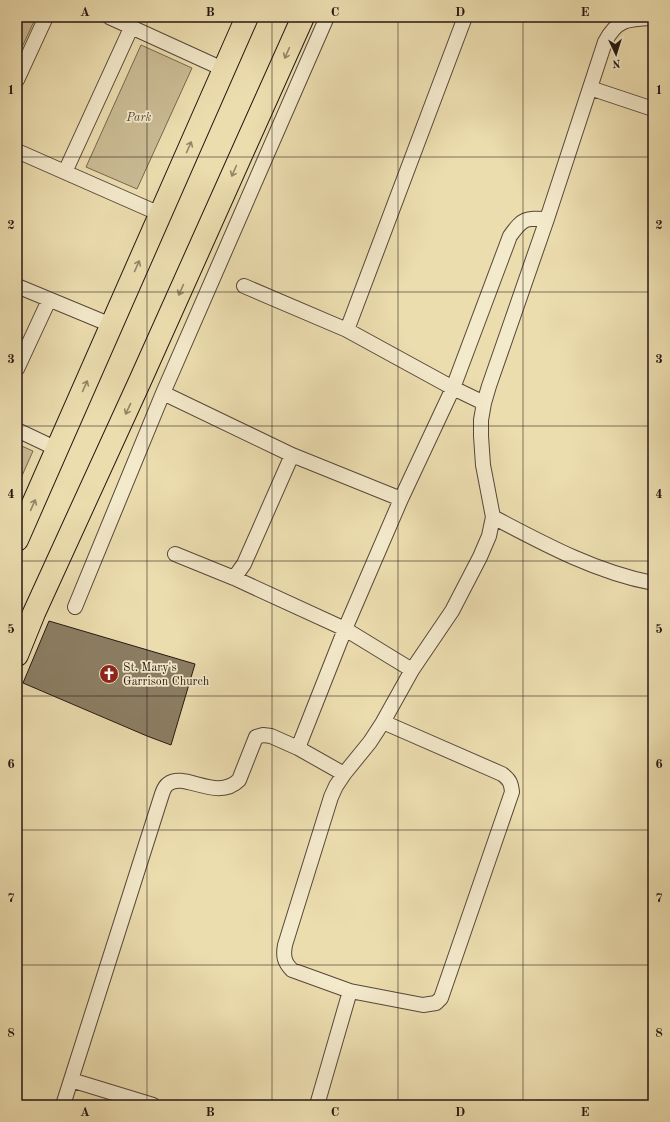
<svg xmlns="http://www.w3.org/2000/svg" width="670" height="1122" font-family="'Old Standard TT',serif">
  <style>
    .green { fill: #cabb94; stroke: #776953 }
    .building { fill: #8c7e64; stroke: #241712 }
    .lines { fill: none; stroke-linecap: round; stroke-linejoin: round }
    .street-casing { stroke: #564839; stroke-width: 16 }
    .highway-casing { stroke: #241712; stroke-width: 24 }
    .street { stroke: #f3e9cb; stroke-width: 14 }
    .highway { stroke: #ecddaf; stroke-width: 22 }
    .oneway { stroke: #928468 }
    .grid { fill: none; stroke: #241712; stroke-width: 1; stroke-opacity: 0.55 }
    .labels { text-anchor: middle; stroke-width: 3.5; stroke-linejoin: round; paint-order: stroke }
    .park-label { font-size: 12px; font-style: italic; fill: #564839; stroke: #f3e9cb }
    .poi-label { font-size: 12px; fill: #241712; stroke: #f3e9cb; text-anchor: start }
    .neatline { fill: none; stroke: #241712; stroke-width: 1.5 }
    .grid-label { font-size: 13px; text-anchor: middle; font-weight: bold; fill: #241712 }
  </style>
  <rect width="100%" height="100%" fill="#ecddaf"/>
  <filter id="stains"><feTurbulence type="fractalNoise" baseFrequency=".005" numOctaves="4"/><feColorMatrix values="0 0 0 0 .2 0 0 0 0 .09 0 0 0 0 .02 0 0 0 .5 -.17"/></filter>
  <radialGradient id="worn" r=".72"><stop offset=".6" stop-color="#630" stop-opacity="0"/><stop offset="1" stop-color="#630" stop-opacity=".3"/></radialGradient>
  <path class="green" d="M 17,17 L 36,17 L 17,58 Z
    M 141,45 L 192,68 L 137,189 L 86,167 Z
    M 17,444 L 33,451 L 17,487 Z"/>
  <path class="building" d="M 49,621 L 195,664 L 171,745 L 147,736 L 23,683 Z"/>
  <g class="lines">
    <g class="street-casing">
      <path id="street" d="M 109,17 L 223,69
        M 17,80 L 46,17
        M 590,88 L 653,109
        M 17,151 L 160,214
        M 65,172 L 131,28
        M 17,286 L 111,325
        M 244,286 L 347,330 L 453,388 L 484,403
        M 347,330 L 465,17
        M 17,369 L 49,300
        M 163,393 L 292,455 L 401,499
        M 17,430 L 57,449
        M 493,517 C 544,544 596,572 653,583
        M 175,554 L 234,578 L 345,629 L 412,670
        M 234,578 L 244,564 L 292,455
        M 75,607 L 163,393 L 327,17
        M 298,748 L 345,629 L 401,499 L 453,388 L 510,236 C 523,218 525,218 547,219
        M 350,991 L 423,1005 L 436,1003 L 441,998 L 512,792 C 511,783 510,780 502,774 L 383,722
        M 71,1080 L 153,1105
        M 63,1105 L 162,794 C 163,791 165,786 168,784 C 184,771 217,802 239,780 L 256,737 L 263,735 L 271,736 L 298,748 L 344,774
        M 317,1105 L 350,991 L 292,970 C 284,962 283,956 285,945 L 331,797 L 336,786 L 344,774 L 370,742 L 383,722 L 412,670 L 452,611 L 480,557 L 489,536 L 493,517 L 483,465 L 481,436 L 481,420 L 484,403 L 489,386 L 547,219 L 605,42 C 617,19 628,19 653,18"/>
    </g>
    <g class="highway-casing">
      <path id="highway" d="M 17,540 L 247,17
        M 17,655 L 34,613 L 140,381 L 303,17"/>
    </g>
    <use href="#street" class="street"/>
    <use href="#highway" class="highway"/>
  </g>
  <defs><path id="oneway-shaft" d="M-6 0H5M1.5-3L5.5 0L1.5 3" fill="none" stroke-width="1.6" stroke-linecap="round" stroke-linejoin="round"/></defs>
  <g class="oneway">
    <use href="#oneway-shaft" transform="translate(287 53) rotate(114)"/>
    <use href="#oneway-shaft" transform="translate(189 147) rotate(-66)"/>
    <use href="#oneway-shaft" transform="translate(234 171) rotate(114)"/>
    <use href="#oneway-shaft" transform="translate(137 266) rotate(-66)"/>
    <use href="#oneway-shaft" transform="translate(181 290) rotate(114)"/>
    <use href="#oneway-shaft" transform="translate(85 386) rotate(-66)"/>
    <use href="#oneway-shaft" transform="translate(128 409) rotate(115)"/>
    <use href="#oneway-shaft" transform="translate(33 505) rotate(-66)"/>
  </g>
  <path class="grid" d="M 147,17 L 147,1105M 272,17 L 272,1105M 398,17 L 398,1105M 523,17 L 523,1105M 17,157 L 653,157M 17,292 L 653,292M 17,426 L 653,426M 17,561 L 653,561M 17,696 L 653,696M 17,830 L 653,830M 17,965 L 653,965"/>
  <defs>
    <g id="church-disc" transform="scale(1)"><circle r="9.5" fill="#8f2418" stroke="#f3e9cb"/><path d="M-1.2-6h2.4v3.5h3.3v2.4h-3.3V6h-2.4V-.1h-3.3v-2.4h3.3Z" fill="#fff"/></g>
  </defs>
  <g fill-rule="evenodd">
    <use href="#church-disc" x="109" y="674"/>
  </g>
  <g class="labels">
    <g class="park-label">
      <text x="139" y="121">Park</text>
    </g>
    <g class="poi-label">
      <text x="123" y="671">St. Mary's<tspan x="123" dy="14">Garrison Church</tspan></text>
    </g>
  </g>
  <rect width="670" height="1122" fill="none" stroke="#ecddaf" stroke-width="44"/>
  <g transform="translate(616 54) rotate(176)" stroke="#f3e9cb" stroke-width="3" paint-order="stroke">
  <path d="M0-3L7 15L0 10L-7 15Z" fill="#241712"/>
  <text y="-6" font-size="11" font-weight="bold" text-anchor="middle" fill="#241712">N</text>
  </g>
  <rect x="22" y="22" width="626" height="1078" class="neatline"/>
  <g class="grid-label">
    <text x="85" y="16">A</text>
    <text x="210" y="16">B</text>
    <text x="335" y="16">C</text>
    <text x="460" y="16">D</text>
    <text x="585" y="16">E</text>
    <text x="11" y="94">1</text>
    <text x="659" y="94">1</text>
    <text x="11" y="229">2</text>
    <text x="659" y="229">2</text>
    <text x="11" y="363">3</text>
    <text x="659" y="363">3</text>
    <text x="11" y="498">4</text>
    <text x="659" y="498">4</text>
    <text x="11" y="633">5</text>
    <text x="659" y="633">5</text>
    <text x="11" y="768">6</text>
    <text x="659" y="768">6</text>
    <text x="11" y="902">7</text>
    <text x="659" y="902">7</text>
    <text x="11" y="1037">8</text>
    <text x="659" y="1037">8</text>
    <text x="85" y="1116">A</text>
    <text x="210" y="1116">B</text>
    <text x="335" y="1116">C</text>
    <text x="460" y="1116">D</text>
    <text x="585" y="1116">E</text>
  </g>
  <rect width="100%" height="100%" filter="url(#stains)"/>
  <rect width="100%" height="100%" fill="url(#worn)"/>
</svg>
